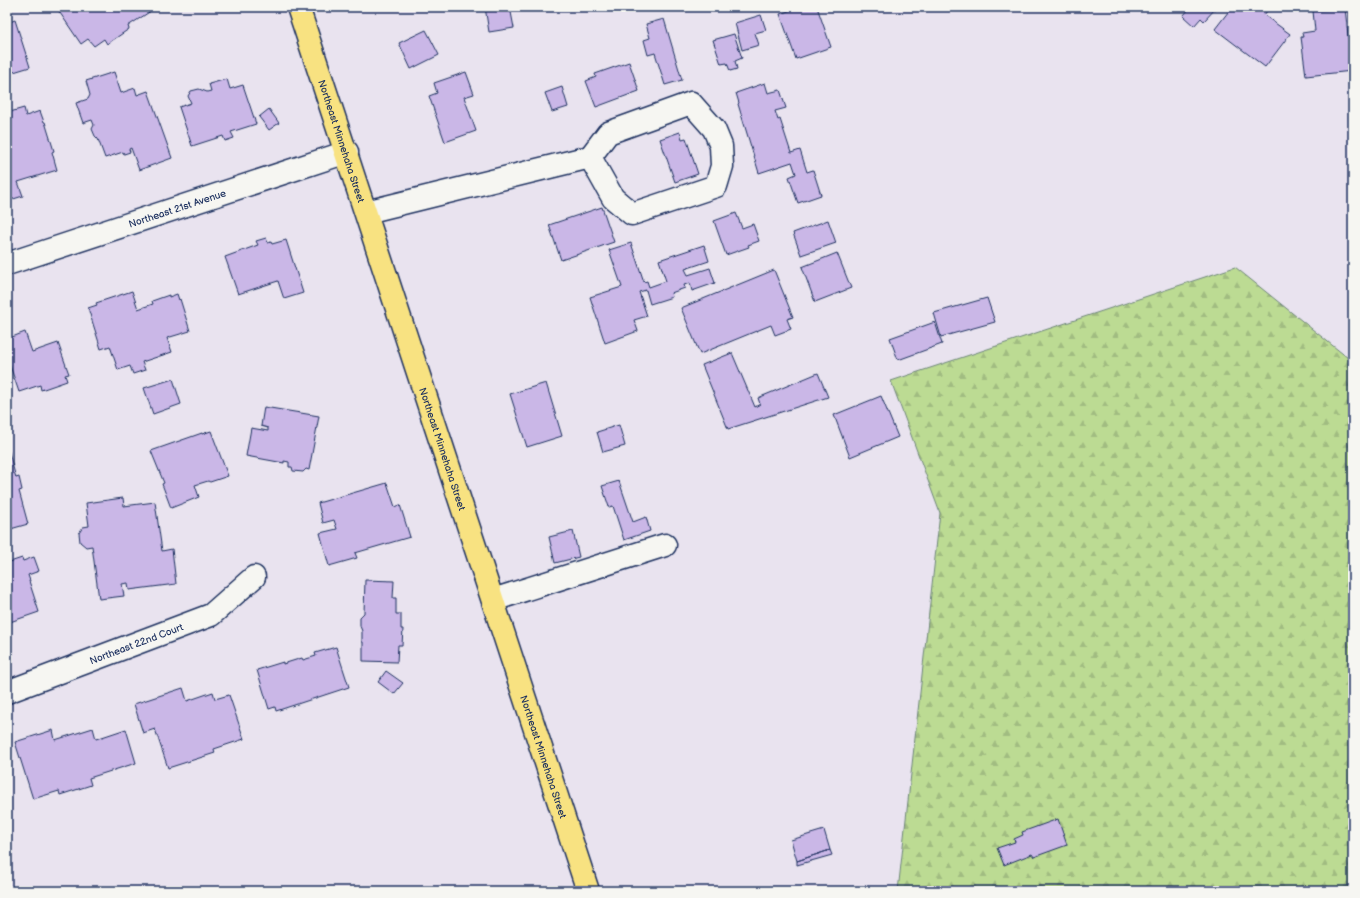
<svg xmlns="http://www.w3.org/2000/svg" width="1360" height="898" font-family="'Balsamiq Sans',sans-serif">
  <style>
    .forest { fill: url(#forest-firs); stroke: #6c8578 }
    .building { fill: #cab7e7; stroke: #1b2f5e }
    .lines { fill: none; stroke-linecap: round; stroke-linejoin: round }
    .minor-casing { stroke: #1b2f5e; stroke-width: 25 }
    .major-casing { stroke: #1b2f5e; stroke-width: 25 }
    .minor { stroke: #f6f6f2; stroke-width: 22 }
    .major { stroke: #f8e281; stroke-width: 22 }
    .labels { text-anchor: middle; stroke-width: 3.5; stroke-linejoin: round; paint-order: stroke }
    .street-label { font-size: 10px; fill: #1b2f5e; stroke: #f6f6f2 }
  </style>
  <defs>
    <pattern id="forest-firs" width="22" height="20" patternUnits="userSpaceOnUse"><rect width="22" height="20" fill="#bcdb93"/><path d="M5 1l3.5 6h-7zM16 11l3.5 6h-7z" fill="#a1bc81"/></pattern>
  </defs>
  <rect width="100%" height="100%" fill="#e9e3ef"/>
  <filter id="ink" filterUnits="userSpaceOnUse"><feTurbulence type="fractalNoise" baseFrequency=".025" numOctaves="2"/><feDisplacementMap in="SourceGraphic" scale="8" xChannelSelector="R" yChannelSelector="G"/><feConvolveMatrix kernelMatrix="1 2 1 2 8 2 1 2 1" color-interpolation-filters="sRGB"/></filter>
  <g filter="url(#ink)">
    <path class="forest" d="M 1235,267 L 1353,362 L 1353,891 L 898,891 L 940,513 L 891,381 Z"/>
    <path class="building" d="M 56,7 L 157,7 L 128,26 L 129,29 L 107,44 L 104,39 L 94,46 L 88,39 L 81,44 Z
      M 485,7 L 510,7 L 514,28 L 489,32 Z
      M 800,7 L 817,7 L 831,47 L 796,59 L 780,14 Z
      M 1189,7 L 1217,7 L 1204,21 L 1201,18 L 1194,26 L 1183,16 L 1190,8 Z
      M 1232,7 L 1270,7 L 1264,15 L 1290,34 L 1265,67 L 1215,29 Z
      M 1345,8 L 1352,71 L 1306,76 L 1301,37 L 1303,37 L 1302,33 L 1315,31 L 1313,11 Z
      M 761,15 L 766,30 L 755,33 L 759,45 L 742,50 L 735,23 Z
      M 664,19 L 682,80 L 665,85 L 655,53 L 648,55 L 644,40 L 650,38 L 646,24 Z
      M 15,20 L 30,67 L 7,74 L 7,23 Z
      M 426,30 L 439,55 L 411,69 L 399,43 Z
      M 734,34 L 742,58 L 735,61 L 737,69 L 730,71 L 727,63 L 721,64 L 713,40 Z
      M 629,62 L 639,91 L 596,107 L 586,81 L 596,77 L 595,74 Z
      M 114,72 L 121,93 L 135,88 L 137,95 L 148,91 L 172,158 L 139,170 L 131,148 L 129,149 L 130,152 L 124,154 L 123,152 L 105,158 L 98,139 L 95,136 L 92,129 L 94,125 L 92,120 L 83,123 L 76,103 L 88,99 L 90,95 L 86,81 Z
      M 466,72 L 474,94 L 464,97 L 476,131 L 445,142 L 429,96 L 437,93 L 434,83 Z
      M 227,79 L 230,89 L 243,85 L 256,124 L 231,132 L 234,138 L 225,141 L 223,136 L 192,146 L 179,107 L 191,103 L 188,96 L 191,91 L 199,89 L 207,92 L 211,91 L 209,84 Z
      M 765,83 L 768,93 L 780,90 L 786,108 L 775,111 L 778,120 L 780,119 L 791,153 L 800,150 L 807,172 L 813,170 L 821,195 L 798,203 L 789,177 L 796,174 L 792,162 L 759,173 L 738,104 L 739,103 L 736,93 Z
      M 562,87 L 568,107 L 552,112 L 545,93 Z
      M 24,108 L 26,116 L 40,111 L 44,122 L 45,122 L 54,151 L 52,152 L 57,170 L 18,182 L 23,196 L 7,201 L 7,117 L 11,116 L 10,112 Z
      M 269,109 L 279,123 L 269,130 L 259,117 Z
      M 680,132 L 682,139 L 686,138 L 698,174 L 675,182 L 660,139 Z
      M 602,207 L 614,242 L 561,260 L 549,225 Z
      M 736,213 L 742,228 L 753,224 L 759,241 L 748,245 L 749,247 L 726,255 L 714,221 Z
      M 828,220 L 836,243 L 801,255 L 793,233 Z
      M 266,238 L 268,243 L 271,242 L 272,244 L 286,240 L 303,293 L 284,299 L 278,281 L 238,294 L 225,257 L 258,245 L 256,241 Z
      M 631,243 L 644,282 L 647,281 L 649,287 L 666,281 L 659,260 L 704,245 L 709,261 L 685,269 L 688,275 L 710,268 L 715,283 L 692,291 L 690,283 L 684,285 L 685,288 L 671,293 L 672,297 L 650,304 L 646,290 L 639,292 L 647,316 L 634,320 L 638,331 L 605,343 L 590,297 L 622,287 L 609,250 Z
      M 837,253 L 851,288 L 815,302 L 802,267 Z
      M 774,270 L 793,317 L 787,319 L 791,329 L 775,335 L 771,325 L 700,354 L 681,308 Z
      M 132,291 L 138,309 L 153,304 L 152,301 L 169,295 L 169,297 L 177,294 L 179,300 L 180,299 L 190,331 L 167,338 L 172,352 L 142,362 L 145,370 L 133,374 L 130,366 L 118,370 L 110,346 L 101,349 L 88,308 L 97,305 L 96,303 Z
      M 987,298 L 995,322 L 941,337 L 934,313 Z
      M 935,322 L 942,344 L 898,360 L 890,338 Z
      M 25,332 L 32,352 L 58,343 L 69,374 L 65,375 L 67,381 L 41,390 L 40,385 L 19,392 L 7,357 L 7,339 Z
      M 732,353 L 755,407 L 760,404 L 758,398 L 818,373 L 828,397 L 728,429 L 702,365 Z
      M 173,379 L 181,404 L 153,414 L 144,388 Z
      M 546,383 L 562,436 L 527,447 L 510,394 Z
      M 881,396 L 898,437 L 850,457 L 834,415 Z
      M 264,407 L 319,416 L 309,470 L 306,469 L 303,472 L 293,471 L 292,467 L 289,467 L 289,462 L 284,461 L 284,463 L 246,456 L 251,428 L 268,431 L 268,428 L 261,426 Z
      M 619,425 L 625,446 L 603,452 L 597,432 Z
      M 211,431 L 228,476 L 210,482 L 208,481 L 195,485 L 199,497 L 171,508 L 162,484 L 164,483 L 151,451 L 202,433 L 202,434 Z
      M 7,445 L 16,478 L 19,477 L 22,490 L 19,491 L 28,524 L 7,530 Z
      M 619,481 L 633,522 L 646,517 L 650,531 L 624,540 L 613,506 L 609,507 L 602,486 Z
      M 387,483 L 395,507 L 400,505 L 410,537 L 355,553 L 357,558 L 329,566 L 320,533 L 337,529 L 334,520 L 323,523 L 318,503 Z
      M 123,498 L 124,506 L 155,502 L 162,551 L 172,549 L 176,584 L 129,590 L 128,583 L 122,584 L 124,596 L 99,599 L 92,546 L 86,547 L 80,542 L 79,533 L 83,527 L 89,526 L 86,503 Z
      M 573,531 L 579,557 L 555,563 L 549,537 Z
      M 34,557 L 39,571 L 28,575 L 30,581 L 29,581 L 39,612 L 7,623 L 7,563 L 22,558 L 23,561 Z
      M 365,580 L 394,581 L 393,598 L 396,598 L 396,614 L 401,614 L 401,629 L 403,629 L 402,645 L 398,645 L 397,662 L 363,661 L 363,642 L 362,642 L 362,631 L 360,626 L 360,617 L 364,613 Z
      M 336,647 L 349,687 L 276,711 L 275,707 L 269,709 L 257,670 L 283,662 L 283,664 L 302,658 L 303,660 L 316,656 L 315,653 Z
      M 386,671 L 403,683 L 394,694 L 378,682 Z
      M 183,688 L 187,701 L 213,692 L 215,699 L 229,695 L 244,739 L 214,749 L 215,753 L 168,768 L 155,729 L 143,733 L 134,704 Z
      M 93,728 L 96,739 L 126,729 L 136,763 L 89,778 L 91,785 L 60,795 L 59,791 L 33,799 L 15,742 L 53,730 L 55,740 Z
      M 1058,819 L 1067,845 L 1034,857 L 1032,854 L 1004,865 L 997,848 L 1015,842 L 1014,839 L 1023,835 L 1022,832 Z
      M 824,830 L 830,850 L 797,861 L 791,840 Z
      M 830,850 L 832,855 L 797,865 L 797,861 Z"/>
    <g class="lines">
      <g class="minor-casing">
        <g id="minor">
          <path d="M 691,103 L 714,129 L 721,146 L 722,166 L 716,186 L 632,214 L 613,198 L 590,157 L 608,133 Z"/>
          <path d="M 366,212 L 590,157"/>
          <path id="s1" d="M 7,264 L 347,152"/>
          <path d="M 493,600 L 665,545"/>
          <path id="s2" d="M 7,692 L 211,615 L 254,577"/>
        </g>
      </g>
      <g class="major-casing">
        <g id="major">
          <path id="s3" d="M 298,7 L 588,891"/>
        </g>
      </g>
      <use href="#minor" class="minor"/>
      <use href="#major" class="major"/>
    </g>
  </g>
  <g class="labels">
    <g class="street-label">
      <text dy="4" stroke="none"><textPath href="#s3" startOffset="141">Northeast Minnehaha Street</textPath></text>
      <text dy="4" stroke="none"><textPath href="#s1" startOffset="179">Northeast 21st Avenue</textPath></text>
      <text dy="4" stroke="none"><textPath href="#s3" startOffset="465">Northeast Minnehaha Street</textPath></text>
      <text dy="4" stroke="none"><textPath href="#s2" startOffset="138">Northeast 22nd Court</textPath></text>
      <text dy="4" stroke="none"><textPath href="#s3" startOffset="789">Northeast Minnehaha Street</textPath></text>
    </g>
  </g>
  <rect width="1360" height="898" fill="none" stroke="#f6f6f2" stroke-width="24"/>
  <rect x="12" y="12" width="1336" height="874" fill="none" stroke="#1b2f5e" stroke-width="1.5" filter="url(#ink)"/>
</svg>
